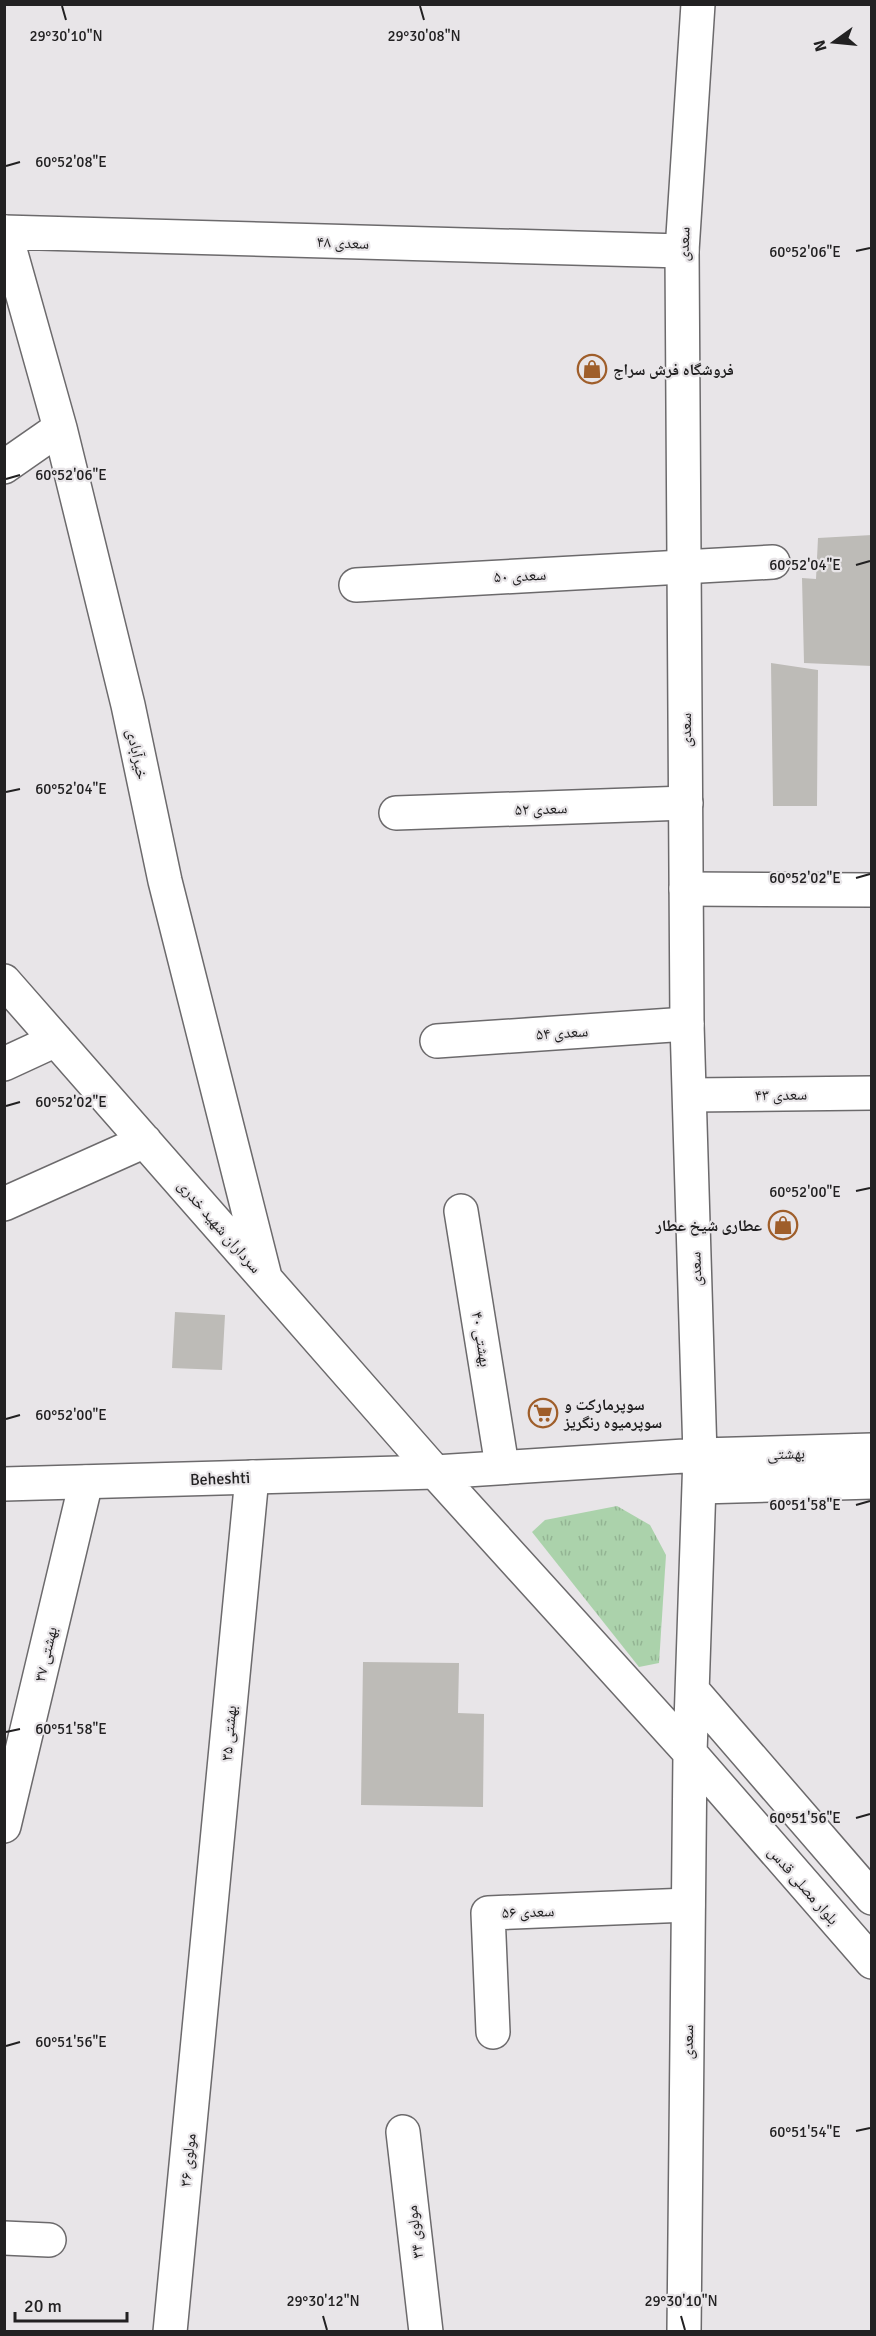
<svg xmlns="http://www.w3.org/2000/svg" width="876" height="2336" font-family="Signika,'Noto Naskh Arabic',sans-serif">
  <style>
    .grass { fill: url(#grass-tufts) }
    .building { fill: #bdbbb7 }
    .lines { fill: none; stroke-linecap: round; stroke-linejoin: round }
    .minor-casing { stroke: #6c6a6c; stroke-width: 36 }
    .major-casing { stroke: #6c6a6c; stroke-width: 36 }
    .minor { stroke: #fff; stroke-width: 33 }
    .major { stroke: #fff; stroke-width: 33 }
    .ticks { fill: none; stroke: #222122; stroke-width: 2 }
    .labels { text-anchor: middle; stroke-width: 4.5; stroke-linejoin: round; paint-order: stroke }
    .street-label { font-size: 16px; fill: #222122; stroke: #e8e5e8 }
    .poi-label { font-size: 16px; font-weight: bold; fill: #222122; stroke: #e8e5e8; text-anchor: start }
    .ticks-label { font-size: 15px; text-anchor: middle; fill: #222122; stroke: #e8e5e8; stroke-width: 4.5; stroke-linejoin: round; paint-order: stroke }
  </style>
  <defs>
    <pattern id="grass-tufts" width="24" height="20" patternUnits="userSpaceOnUse" patternTransform="scale(1.5)"><rect width="24" height="20" fill="#abd2ab"/><path d="M3 7l-1-3M5 7V3M7 7l1-3M15 17l-1-3M17 17v-4M19 17l1-3" fill="none" stroke="#93b493"/></pattern>
  </defs>
  <rect width="100%" height="100%" fill="#e8e5e8"/>
  <path class="grass" d="M 617,1506 L 650,1525 L 666,1555 L 659,1663 L 639,1667 L 532,1532 L 545,1520 Z"/>
  <path class="building" d="M 872,535 L 872,666 L 804,663 L 802,578 L 816,579 L 818,538 Z
    M 771,663 L 818,670 L 817,806 L 773,806 Z
    M 175,1312 L 225,1315 L 222,1370 L 172,1368 Z
    M 363,1662 L 459,1663 L 458,1713 L 484,1714 L 483,1807 L 361,1805 Z"/>
  <g class="lines">
    <g class="minor-casing">
      <path id="minor" d="M 4,232 L 682,251
        M 5,232 L 60,428 L 128,705 L 165,881 L 265,1277
        M 4,467 L 60,428
        M 356,585 L 773,562
        M 396,813 L 686,803
        M 686,889 L 872,890
        M 4,981 L 435,1472
        M 437,1041 L 687,1024
        M 4,1064 L 56,1040
        M 690,1095 L 872,1093
        M 4,1204 L 145,1141
        M 461,1211 L 502,1466
        M 700,1487 L 872,1482
        M 4,1826 L 86,1482
        M 493,2032 L 488,1913 L 688,1905
        M 403,2132 L 426,2332
        M 4,2238 L 49,2240
        M 170,2332 L 252,1477"/>
    </g>
    <g class="major-casing">
      <path id="major" d="M 698,4 L 682,251 L 687,1024 L 700,1455 L 872,1450
        M 4,1484 L 435,1472
        M 693,1691 L 872,1898
        M 684,2332 L 690,1753 L 700,1455 L 435,1472 L 690,1753 L 872,1962"/>
    </g>
    <use href="#minor" class="minor"/>
    <use href="#major" class="major"/>
  </g>
  <path class="ticks" d="M 62,6 L 66,20M 420,6 L 424,20M 6,166 L 20,162M 856,251 L 870,248M 6,479 L 20,475M 856,565 L 870,561M 6,792 L 20,789M 856,878 L 870,874M 6,1106 L 20,1102M 856,1191 L 870,1188M 6,1419 L 20,1415M 856,1505 L 870,1501M 6,1732 L 20,1729M 856,1818 L 870,1814M 6,2046 L 20,2042M 856,2131 L 870,2128M 323,2316 L 327,2330M 681,2316 L 685,2330"/>
  <defs>
    <g id="shop-ring" transform="scale(1.5)"><circle r="9.5" fill="#e8e5e8" stroke="#9f5e2a" stroke-width="1.5"/><path d="M-5-2.5h2.3a2.7 3.5 0 0 1 5.4 0H5L5.5 6h-11ZM-1.5-2.5h3a1.5 2.3 0 0 0-3 0Z" fill="#9f5e2a"/></g>
    <g id="supermarket-ring" transform="scale(1.5)"><circle r="9.5" fill="#e8e5e8" stroke="#9f5e2a" stroke-width="1.5"/><path d="M-6-5.5h2.5l.6 2H6L4.5 2H-2.5L-4.4-4H-6ZM-1.5 3.2a1.3 1.3 0 1 0 .1 0ZM3 3.2a1.3 1.3 0 1 0 .1 0Z" fill="#9f5e2a"/></g>
  </defs>
  <g fill-rule="evenodd">
    <use href="#shop-ring" x="592" y="369"/>
    <use href="#shop-ring" x="783" y="1225"/>
    <use href="#supermarket-ring" x="543" y="1413"/>
  </g>
  <g class="labels">
    <g class="street-label">
      <text transform="translate(343 242) rotate(2)" y="6">سعدی ۴۸</text>
      <text transform="translate(683 244) rotate(-88)" y="6">سعدی</text>
      <text transform="translate(520 575) rotate(-3)" y="6">سعدی ۵۰</text>
      <text transform="translate(685 730) rotate(-90)" y="6">سعدی</text>
      <text transform="translate(138 754) rotate(78)" y="6">خیرآبادی</text>
      <text transform="translate(541 808) rotate(-2)" y="6">سعدی ۵۲</text>
      <text transform="translate(562 1032) rotate(-4)" y="6">سعدی ۵۴</text>
      <text transform="translate(781 1094) rotate(-1)" y="6">سعدی ۴۳</text>
      <text transform="translate(220 1226) rotate(49)" y="6">سرداران شهید خدری</text>
      <text transform="translate(695 1269) rotate(-92)" y="6">سعدی</text>
      <text transform="translate(482 1339) rotate(81)" y="6">بهشتی ۴۰</text>
      <text transform="translate(786 1453) rotate(-2)" y="6">بهشتی</text>
      <text transform="translate(220 1478) rotate(-2)" y="6">Beheshti</text>
      <text transform="translate(45 1654) rotate(-77)" y="6">بهشتی ۳۷</text>
      <text transform="translate(228 1733) rotate(-85)" y="6">بهشتی ۳۵</text>
      <text transform="translate(804 1885) rotate(49)" y="6">بلوار مصلی قدس</text>
      <text transform="translate(528 1911) rotate(-2)" y="6">سعدی ۵۶</text>
      <text transform="translate(687 2042) rotate(-89)" y="6">سعدی</text>
      <text transform="translate(187 2160) rotate(-84)" y="6">مولوی ۳۶</text>
      <text transform="translate(414 2232) rotate(-97)" y="6">مولوی ۳۴</text>
    </g>
    <g class="poi-label">
      <text x="613" y="375">فروشگاه فرش سراج</text>
      <text x="762" y="1231" text-anchor="end">عطاری شیخ عطار</text>
      <text x="564" y="1410">سوپرمارکت و<tspan x="564" dy="18">سوپرمیوه رنگریز</tspan></text>
    </g>
  </g>
  <g class="ticks-label">
    <text x="66" y="41">29°30'10"N</text>
    <text x="424" y="41">29°30'08"N</text>
    <text x="71" y="167">60°52'08"E</text>
    <text x="805" y="257">60°52'06"E</text>
    <text x="71" y="480">60°52'06"E</text>
    <text x="805" y="570">60°52'04"E</text>
    <text x="71" y="794">60°52'04"E</text>
    <text x="805" y="883">60°52'02"E</text>
    <text x="71" y="1107">60°52'02"E</text>
    <text x="805" y="1197">60°52'00"E</text>
    <text x="71" y="1420">60°52'00"E</text>
    <text x="805" y="1510">60°51'58"E</text>
    <text x="71" y="1734">60°51'58"E</text>
    <text x="805" y="1823">60°51'56"E</text>
    <text x="71" y="2047">60°51'56"E</text>
    <text x="805" y="2137">60°51'54"E</text>
    <text x="323" y="2306">29°30'12"N</text>
    <text x="681" y="2306">29°30'10"N</text>
  </g>
  <rect width="876" height="2336" fill="none" stroke="#222122" stroke-width="12"/>
  <g transform="translate(834 42) rotate(255)" stroke="#e8e5e8" stroke-width="4.5" paint-order="stroke">
  <path d="M0-4.5L10 22L0 15L-10 22Z" fill="#222122"/>
  <text y="-9" font-size="16" font-weight="bold" text-anchor="middle" fill="#222122">N</text>
  </g>
  <path d="M15 2312v9h112v-9" fill="none" stroke="#222122" stroke-width="3"/>
  <text x="24" y="2312" font-size="18" fill="#222122" stroke="#e8e5e8" stroke-width="4.5" paint-order="stroke">20 m</text>
</svg>
